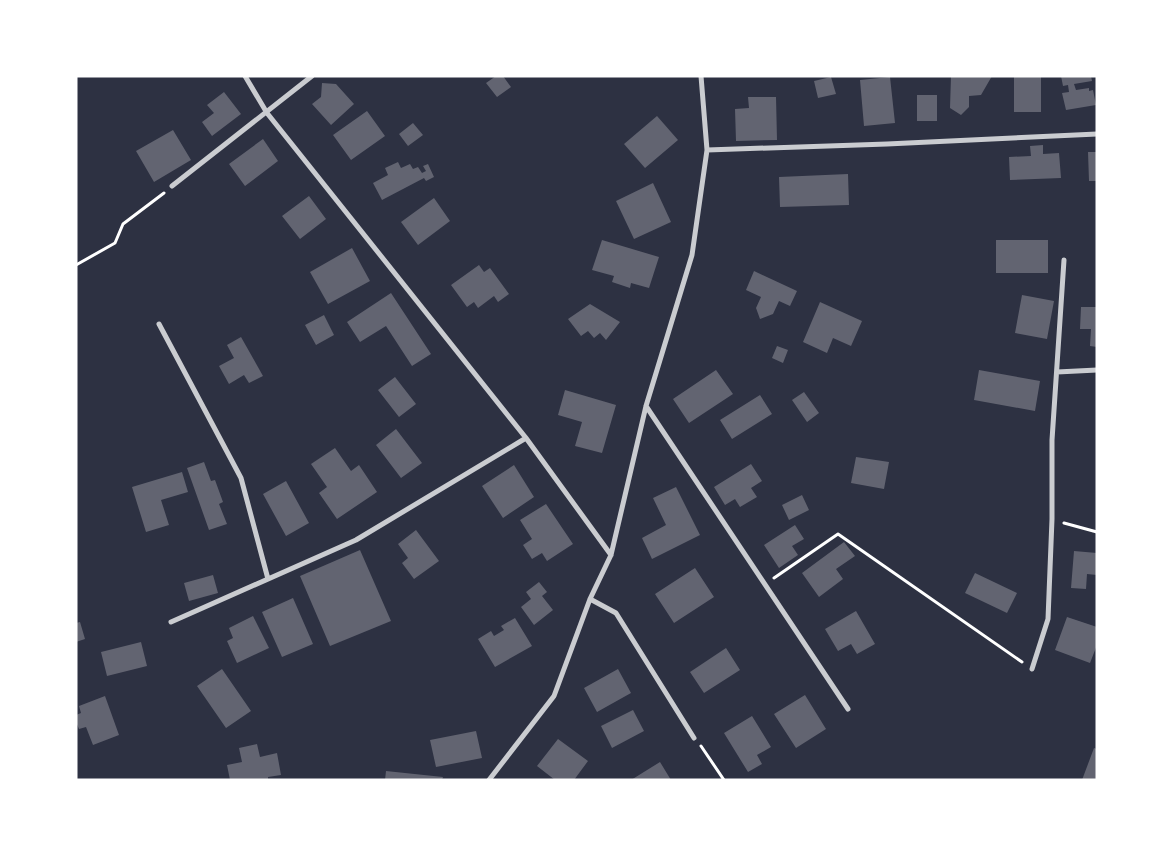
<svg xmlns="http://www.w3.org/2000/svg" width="1173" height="856" font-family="Figtree,sans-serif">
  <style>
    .building { fill: #626471 }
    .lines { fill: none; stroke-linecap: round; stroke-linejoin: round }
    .path { stroke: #fff; stroke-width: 3 }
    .minor { stroke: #caccd0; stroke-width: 5 }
  </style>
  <rect width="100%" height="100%" fill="#2d3142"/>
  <path class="building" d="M 496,76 L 503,76 L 511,87 L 497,97 L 486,83 Z
    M 951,76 L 992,76 L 981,95 L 969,96 L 969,107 L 961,115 L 950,108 Z
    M 1014,76 L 1041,76 L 1041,112 L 1014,112 Z
    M 1061,76 L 1091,76 L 1092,81 L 1074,84 L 1076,90 L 1089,88 L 1089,91 L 1093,90 L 1096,105 L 1066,110 L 1062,93 L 1069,92 L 1068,85 L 1063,86 Z
    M 831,77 L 836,94 L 818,98 L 814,81 Z
    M 890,77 L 895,123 L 864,126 L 860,80 Z
    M 322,83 L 336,84 L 354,104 L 331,125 L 312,104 L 321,97 Z
    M 224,92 L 241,114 L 212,136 L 202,122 L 214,113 L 207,105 Z
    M 917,95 L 937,95 L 937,121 L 917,121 Z
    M 748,97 L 776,97 L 777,140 L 736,141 L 735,109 L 749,108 Z
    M 367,111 L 385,136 L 351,160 L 333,135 Z
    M 657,116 L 678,140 L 645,168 L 624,144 Z
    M 413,123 L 423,135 L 408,146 L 399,134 Z
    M 173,130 L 191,160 L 154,182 L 136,151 Z
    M 263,139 L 278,161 L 245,186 L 229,164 Z
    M 1043,145 L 1043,154 L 1059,153 L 1061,178 L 1010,180 L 1009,157 L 1031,156 L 1030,146 Z
    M 1088,152 L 1097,152 L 1097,181 L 1089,181 Z
    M 398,162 L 401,168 L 410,164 L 413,169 L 418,167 L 422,173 L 426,171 L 423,166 L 428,164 L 434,177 L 426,181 L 424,178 L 382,200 L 373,183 L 388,175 L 385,168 Z
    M 848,174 L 849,205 L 780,207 L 779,177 Z
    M 653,183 L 671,222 L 634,239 L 616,201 Z
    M 309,196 L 326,219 L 300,239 L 282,216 Z
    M 434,198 L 450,221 L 418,245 L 401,222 Z
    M 602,240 L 659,257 L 649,288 L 631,283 L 630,288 L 612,282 L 614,276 L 592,270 Z
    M 996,240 L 1048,240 L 1048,273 L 996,273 Z
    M 352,248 L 370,281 L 328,304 L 310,272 Z
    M 479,265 L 484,272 L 490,268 L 509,294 L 498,302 L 494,296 L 478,308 L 474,302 L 467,307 L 451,285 Z
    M 754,271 L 797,291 L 790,306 L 779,301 L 773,314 L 760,319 L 756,308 L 761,297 L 746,290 Z
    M 391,293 L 431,354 L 412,366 L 386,326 L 360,342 L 347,322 Z
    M 1022,295 L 1054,301 L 1047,339 L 1015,333 Z
    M 820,302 L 862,321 L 851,346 L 833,338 L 827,353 L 803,342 Z
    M 590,304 L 620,322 L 606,340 L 600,333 L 594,338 L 588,331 L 581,336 L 568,319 Z
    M 1081,307 L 1097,307 L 1097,347 L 1090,346 L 1091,329 L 1080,329 Z
    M 324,315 L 334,335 L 316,345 L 305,325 Z
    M 241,337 L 263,376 L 249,383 L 244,375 L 229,384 L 219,366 L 234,358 L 227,345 Z
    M 777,346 L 788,350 L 783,363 L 772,358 Z
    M 716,370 L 733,394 L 689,423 L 673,399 Z
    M 979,370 L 1040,381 L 1035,411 L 974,400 Z
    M 395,377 L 416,404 L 399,417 L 378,390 Z
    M 565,390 L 616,405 L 602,453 L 575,446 L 582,422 L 558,415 Z
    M 804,392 L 819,413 L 807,422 L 792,400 Z
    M 760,395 L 772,414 L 732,439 L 720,420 Z
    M 396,429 L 422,463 L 401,478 L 376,445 Z
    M 335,448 L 351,471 L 359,465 L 377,492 L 337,519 L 319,493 L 327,487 L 311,464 Z
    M 856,457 L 889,462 L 884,489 L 851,483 Z
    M 204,462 L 211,481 L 215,480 L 223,502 L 219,504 L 227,524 L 209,530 L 187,468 Z
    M 751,464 L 762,481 L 751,488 L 757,497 L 740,507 L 735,499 L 725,505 L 714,487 Z
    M 514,465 L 534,497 L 503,518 L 482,486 Z
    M 182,472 L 188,492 L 161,500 L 169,525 L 146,532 L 132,487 Z
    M 286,481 L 309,523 L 286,536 L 263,494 Z
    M 676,487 L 700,535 L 652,559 L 642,538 L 666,525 L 653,498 Z
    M 802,495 L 809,510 L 789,520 L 782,505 Z
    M 546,504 L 573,544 L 547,561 L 542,553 L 532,559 L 523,545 L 532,539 L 520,520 Z
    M 795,525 L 804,539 L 792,546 L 798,555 L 779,568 L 764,545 Z
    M 416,530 L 439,561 L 414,579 L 402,563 L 408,558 L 398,544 Z
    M 844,542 L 855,556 L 836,569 L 843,579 L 819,597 L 802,573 Z
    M 360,550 L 391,621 L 330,646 L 300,576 Z
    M 1074,551 L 1097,553 L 1097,575 L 1087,574 L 1086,589 L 1071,588 Z
    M 695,568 L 714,597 L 674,623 L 655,594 Z
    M 975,573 L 1017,593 L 1007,613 L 965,593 Z
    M 213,575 L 218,593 L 189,601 L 184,583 Z
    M 539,582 L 547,592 L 542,596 L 553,610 L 534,625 L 521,607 L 531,599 L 526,592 Z
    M 293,598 L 313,644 L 282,657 L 262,612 Z
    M 856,611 L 875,644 L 857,654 L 851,644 L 838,651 L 825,629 Z
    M 253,616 L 269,648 L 237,663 L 227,641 L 233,638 L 229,628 Z
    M 1067,617 L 1097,627 L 1097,645 L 1090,663 L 1055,650 Z
    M 515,618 L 532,646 L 495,667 L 478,639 L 491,631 L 494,636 L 504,630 L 501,626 Z
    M 80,622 L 85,639 L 76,642 L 76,623 Z
    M 141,642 L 147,666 L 107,676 L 101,652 Z
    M 726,648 L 740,670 L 704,693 L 690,672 Z
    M 222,669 L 251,711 L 226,728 L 197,686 Z
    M 618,669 L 631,693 L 597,712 L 584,688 Z
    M 805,695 L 826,729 L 796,748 L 774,714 Z
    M 105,696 L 119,735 L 93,745 L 86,727 L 79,729 L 76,722 L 76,715 L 81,713 L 79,706 Z
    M 633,710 L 644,731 L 612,748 L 601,726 Z
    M 752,716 L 771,747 L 757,755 L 762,764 L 748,772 L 724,733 Z
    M 476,731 L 482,758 L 436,767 L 430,740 Z
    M 558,739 L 588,761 L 574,780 L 555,780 L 537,766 Z
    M 257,744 L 260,757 L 277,753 L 281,775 L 268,777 L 268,780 L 230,780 L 227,765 L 242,762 L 239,748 Z
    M 1094,748 L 1097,749 L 1097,780 L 1082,780 Z
    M 660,762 L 671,780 L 631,780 Z
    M 386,771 L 443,777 L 442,780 L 385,780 Z"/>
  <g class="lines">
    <path class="path" d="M 76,265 L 115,243 L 123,224 L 164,193
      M 1064,523 L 1097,532
      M 774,578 L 838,534 L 1022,662
      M 701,746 L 724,780"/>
    <path class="minor" d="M 245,76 L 267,113 L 526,438 L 611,555
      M 707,150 L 887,144 L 1097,134
      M 172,186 L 312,76
      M 159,324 L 241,478 L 268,579
      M 1057,372 L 1097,370
      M 646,406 L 848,709
      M 590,599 L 616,613 L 694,738
      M 171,622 L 356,540 L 526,438
      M 1032,669 L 1048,619 L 1052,519 L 1052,440 L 1064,260
      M 489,780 L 554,696 L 590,599 L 611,555 L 646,406 L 692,255 L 707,150 L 701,76"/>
  </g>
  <rect width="1173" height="856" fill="none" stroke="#ffffff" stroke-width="155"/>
</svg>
